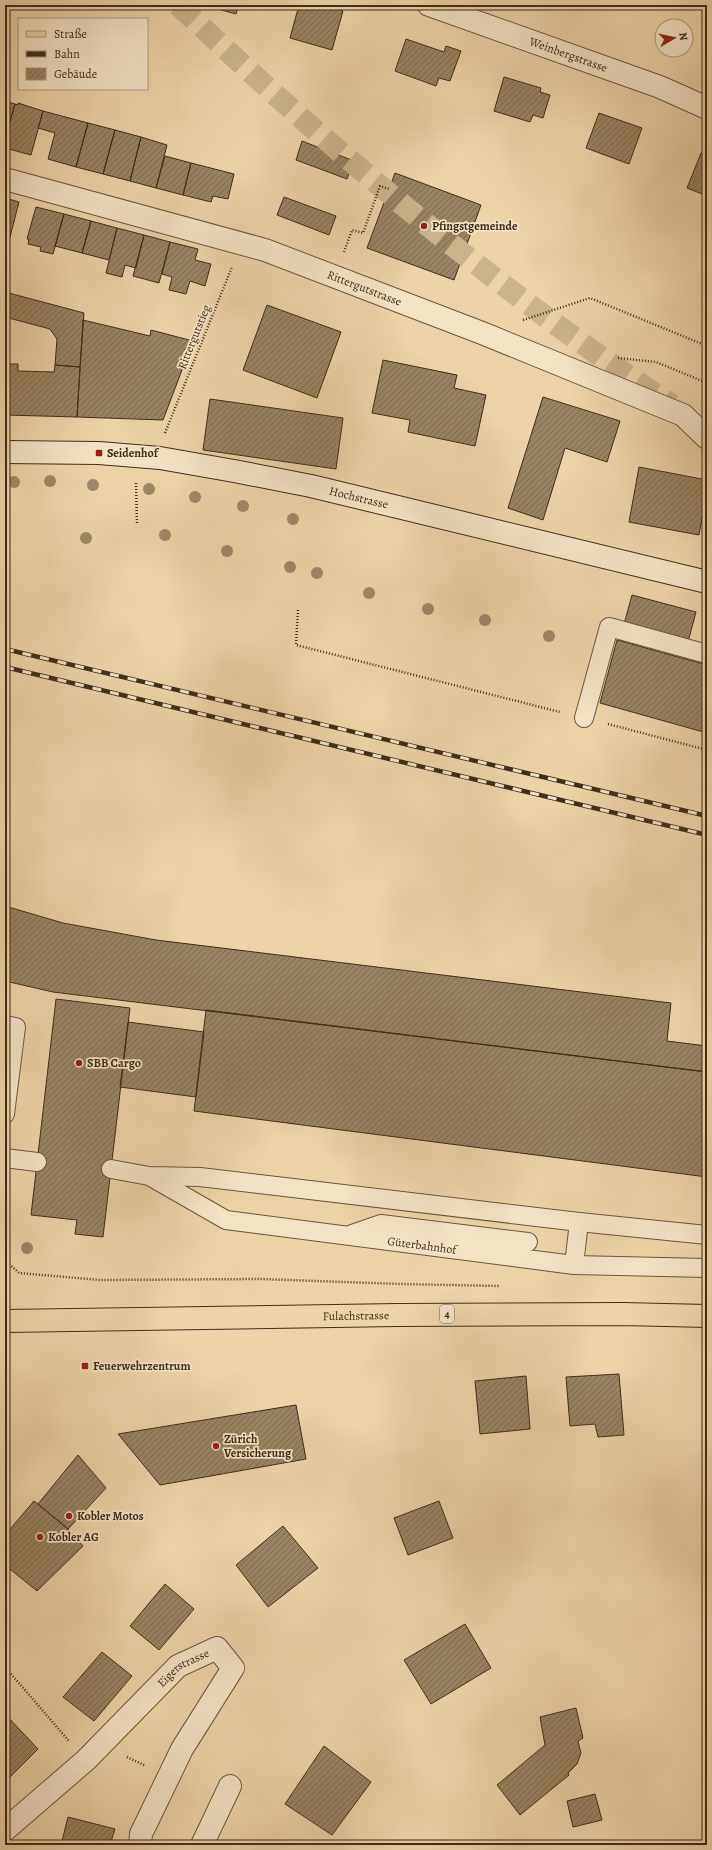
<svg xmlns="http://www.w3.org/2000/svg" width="712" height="1850" font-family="Alegreya,serif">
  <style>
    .building { fill: url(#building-hatch); stroke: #3d2d1b }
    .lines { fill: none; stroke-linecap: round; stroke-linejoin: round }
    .highway-tunnel { stroke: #c9b38a; stroke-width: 22; stroke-dasharray: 22 11; stroke-linecap: butt }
    .lane-casing { stroke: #69573e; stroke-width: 20 }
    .street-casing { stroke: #69573e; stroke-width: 24 }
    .secondary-casing { stroke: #3d2d1b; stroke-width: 24 }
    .primary-casing { stroke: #3d2d1b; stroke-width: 24 }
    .path { stroke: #3d2d1b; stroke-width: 2.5; stroke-dasharray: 1 2; stroke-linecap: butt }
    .lane { stroke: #f3e3c5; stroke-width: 18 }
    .street { stroke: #f3e3c5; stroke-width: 22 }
    .secondary { stroke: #f3e3c5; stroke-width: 22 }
    .primary { stroke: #ecd4a6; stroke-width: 22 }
    .rail-casing { stroke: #3d2d1b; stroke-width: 4.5 }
    .rail { stroke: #f3e3c5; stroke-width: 3; stroke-dasharray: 9; stroke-linecap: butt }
    .tree { fill: #9c8866 }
    .poi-dot { fill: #8f2418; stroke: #f3e3c5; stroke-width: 1.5 }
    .labels { text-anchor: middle; stroke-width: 3.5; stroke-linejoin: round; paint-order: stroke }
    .shield { fill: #f3e3c5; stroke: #74644e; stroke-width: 1 }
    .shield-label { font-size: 11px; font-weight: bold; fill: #3d2d1b }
    .street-label { font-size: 12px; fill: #3d2d1b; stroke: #f3e3c5 }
    .poi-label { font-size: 12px; font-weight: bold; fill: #3d2d1b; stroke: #f3e3c5; text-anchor: start }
  </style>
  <defs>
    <pattern id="building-hatch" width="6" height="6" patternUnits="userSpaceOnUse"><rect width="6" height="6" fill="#988463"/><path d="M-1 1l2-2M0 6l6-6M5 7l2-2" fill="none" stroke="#7d6c51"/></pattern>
  </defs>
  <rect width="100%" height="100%" fill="#ecd4a6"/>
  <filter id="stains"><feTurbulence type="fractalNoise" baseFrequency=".005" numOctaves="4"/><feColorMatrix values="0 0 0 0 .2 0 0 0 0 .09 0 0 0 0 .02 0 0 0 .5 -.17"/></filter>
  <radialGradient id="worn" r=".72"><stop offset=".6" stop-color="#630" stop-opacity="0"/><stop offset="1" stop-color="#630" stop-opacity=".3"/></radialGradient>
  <path class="building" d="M 204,5 L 239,5 L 236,14 Z
    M 299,5 L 324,5 L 343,11 L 332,50 L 290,38 Z
    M 406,39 L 444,52 L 446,46 L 461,51 L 450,81 L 439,78 L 436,86 L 395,71 Z
    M 504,77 L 541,88 L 540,92 L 550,95 L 543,118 L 533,115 L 530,122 L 494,111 Z
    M 5,101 L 15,104 L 5,139 Z
    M 18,103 L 43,111 L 31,155 L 5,148 L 5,139 L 15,104 L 18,105 Z
    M 43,111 L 88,123 L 76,167 L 48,159 L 55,133 L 38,128 Z
    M 599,113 L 642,128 L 629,164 L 586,148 Z
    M 88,123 L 115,130 L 103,174 L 76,167 Z
    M 115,130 L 141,137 L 130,181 L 103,174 Z
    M 141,137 L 167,145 L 156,188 L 130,181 Z
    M 302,141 L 354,161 L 347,179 L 296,160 Z
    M 701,153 L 707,155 L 707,196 L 687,188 Z
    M 165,156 L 191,163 L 183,195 L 156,188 Z
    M 191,163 L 234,174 L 228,199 L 213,196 L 211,202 L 183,195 Z
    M 395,173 L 481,205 L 454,280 L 367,248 Z
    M 284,197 L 336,216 L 329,235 L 277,215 Z
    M 5,198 L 19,202 L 8,245 L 5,246 Z
    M 36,207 L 64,214 L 53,254 L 40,251 L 41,247 L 28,244 L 29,239 L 27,239 Z
    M 64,214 L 91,221 L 82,253 L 55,246 Z
    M 91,221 L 117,228 L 109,260 L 82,253 Z
    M 117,228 L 144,235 L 136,268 L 125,265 L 122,277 L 106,273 Z
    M 144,235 L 170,242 L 159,283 L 133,276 Z
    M 170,242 L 198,249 L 195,260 L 211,264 L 205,286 L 190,281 L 186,294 L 169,290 L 172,277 L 162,274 Z
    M 5,292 L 84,313 L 80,367 L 55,365 L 57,339 L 50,329 L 5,317 Z
    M 267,305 L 341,332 L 317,398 L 243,370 Z
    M 83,320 L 150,336 L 151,330 L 193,341 L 163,420 L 77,417 Z
    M 383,360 L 457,375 L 454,388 L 486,395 L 475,446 L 408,432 L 410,420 L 372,413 Z
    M 5,364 L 18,364 L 18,371 L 54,372 L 55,365 L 80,367 L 77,417 L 5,415 Z
    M 543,397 L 620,421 L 607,462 L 565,448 L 543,520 L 508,508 Z
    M 210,399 L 343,418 L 336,469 L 203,450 Z
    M 639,467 L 707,480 L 707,491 L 699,535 L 629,522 Z
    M 632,595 L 696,612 L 688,642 L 624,624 Z
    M 617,640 L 707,665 L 707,733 L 600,703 Z
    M 5,906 L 63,923 L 156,940 L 671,1003 L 667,1041 L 707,1046 L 707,1072 L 53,992 L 5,981 Z
    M 56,999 L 130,1008 L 103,1237 L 75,1234 L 77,1220 L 31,1215 Z
    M 206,1010 L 707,1072 L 707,1177 L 194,1111 Z
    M 128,1022 L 204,1032 L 196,1097 L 120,1087 Z
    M 619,1374 L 624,1435 L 598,1437 L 595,1424 L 570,1426 L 566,1377 Z
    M 526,1376 L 530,1429 L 480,1434 L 475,1381 Z
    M 296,1405 L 306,1459 L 160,1485 L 118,1434 Z
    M 78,1455 L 106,1488 L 68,1529 L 38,1504 Z
    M 34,1501 L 68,1529 L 83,1546 L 37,1591 L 5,1565 L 5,1535 Z
    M 439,1501 L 453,1538 L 408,1555 L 394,1518 Z
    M 283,1526 L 318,1568 L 268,1607 L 236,1565 Z
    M 165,1584 L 194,1609 L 159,1650 L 130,1626 Z
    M 465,1624 L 491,1668 L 431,1704 L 404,1660 Z
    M 102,1652 L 132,1676 L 94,1721 L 63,1697 Z
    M 576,1708 L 583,1738 L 578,1741 L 581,1753 L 577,1764 L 568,1773 L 569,1775 L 520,1815 L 497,1785 L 545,1745 L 540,1717 Z
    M 5,1714 L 38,1749 L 5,1782 Z
    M 324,1746 L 371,1782 L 332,1835 L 285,1804 Z
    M 5,1786 L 10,1791 L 5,1795 Z
    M 595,1794 L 602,1820 L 573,1827 L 567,1801 Z
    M 68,1817 L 115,1829 L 110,1845 L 61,1845 Z"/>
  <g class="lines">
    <path class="highway-tunnel" d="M 178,5 C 221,45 264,85 308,124 C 423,225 544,321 672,405"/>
    <g class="lane-casing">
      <g id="lane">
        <path d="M 584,718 L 609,627 L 707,654"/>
        <path d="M 5,1025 L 16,1027 L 5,1114"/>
        <path d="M 5,1158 L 37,1162"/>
        <path d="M 111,1169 L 149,1176 L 200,1177 L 579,1222 L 707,1235"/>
        <path id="s1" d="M 151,1177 L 226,1220 L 574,1265 L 707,1268"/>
        <path d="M 352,1234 L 381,1224 L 528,1242"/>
        <path d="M 574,1265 L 579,1222"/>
      </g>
    </g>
    <g class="street-casing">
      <g id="street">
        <path id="s2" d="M 429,5 L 660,87 L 707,108"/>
        <path id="s3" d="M 5,179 L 265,250 L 482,333 L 683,415 L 707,438"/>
        <path id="s4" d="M 5,1830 L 86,1760 L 178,1666 L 217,1648 L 233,1668 L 182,1749 L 141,1834 L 140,1845"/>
        <path d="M 202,1845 L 230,1786"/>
      </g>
    </g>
    <g class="secondary-casing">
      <g id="secondary">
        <path id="s5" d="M 5,452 L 99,453 L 160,458 L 234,471 L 311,486 L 707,582"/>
      </g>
    </g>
    <g class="primary-casing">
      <g id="primary">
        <path id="s6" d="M 5,1321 L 398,1315 L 623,1314 L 707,1316"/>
      </g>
    </g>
    <path class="path" d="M 344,252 L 352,230 L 363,233 L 380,186 L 389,189
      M 523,320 L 590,298 L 707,346
      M 618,358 L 656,362 L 707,383
      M 165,433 L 232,267
      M 136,483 L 137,523
      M 298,610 L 296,645 L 560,712
      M 608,724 L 707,750
      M 5,1260 L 19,1273 L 100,1280 L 261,1279 L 401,1284 L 499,1286
      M 5,1667 L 69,1741
      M 127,1757 L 146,1766"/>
    <use href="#lane" class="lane"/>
    <use href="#street" class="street"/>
    <use href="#secondary" class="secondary"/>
    <use href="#primary" class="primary"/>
    <g class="rail-casing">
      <path id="rail" d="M 5,649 L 707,816
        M 5,667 L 707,835"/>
    </g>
    <use href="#rail" class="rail"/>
  </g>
  <g class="tree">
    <circle cx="50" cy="481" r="6"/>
    <circle cx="14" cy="482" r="6"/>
    <circle cx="93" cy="485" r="6"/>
    <circle cx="149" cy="489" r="6"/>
    <circle cx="195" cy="497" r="6"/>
    <circle cx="243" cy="506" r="6"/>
    <circle cx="293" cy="519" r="6"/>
    <circle cx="165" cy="535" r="6"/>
    <circle cx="86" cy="538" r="6"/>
    <circle cx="227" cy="551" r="6"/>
    <circle cx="290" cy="567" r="6"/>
    <circle cx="317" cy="573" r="6"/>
    <circle cx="369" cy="593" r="6"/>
    <circle cx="428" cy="609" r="6"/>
    <circle cx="485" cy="620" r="6"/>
    <circle cx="549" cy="636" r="6"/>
    <circle cx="27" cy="1248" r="6"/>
  </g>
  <g class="poi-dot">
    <circle cx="424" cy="226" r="4"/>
    <rect x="95" y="449" width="8" height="8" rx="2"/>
    <circle cx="79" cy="1063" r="4"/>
    <rect x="81" y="1362" width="8" height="8" rx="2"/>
    <circle cx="216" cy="1446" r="4"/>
    <circle cx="69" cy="1516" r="4"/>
    <circle cx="40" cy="1537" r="4"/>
  </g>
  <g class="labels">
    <rect class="shield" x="440" y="1305" width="14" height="18" rx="3"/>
    <g class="shield-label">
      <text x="447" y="1318">4</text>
    </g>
    <g class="street-label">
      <text dy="4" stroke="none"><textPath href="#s2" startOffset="148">Weinbergstrasse</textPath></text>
      <text dy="4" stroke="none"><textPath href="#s3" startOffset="376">Rittergutstrasse</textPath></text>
      <text transform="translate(194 337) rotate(-68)" y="4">Rittergutstieg</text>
      <text dy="4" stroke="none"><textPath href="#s5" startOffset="358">Hochstrasse</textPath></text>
      <text dy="4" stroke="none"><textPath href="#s1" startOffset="284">Güterbahnhof</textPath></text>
      <text dy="4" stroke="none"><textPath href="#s6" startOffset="351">Fulachstrasse</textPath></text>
      <text dy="4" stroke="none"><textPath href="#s4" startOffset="242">Eigerstrasse</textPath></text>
    </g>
    <g class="poi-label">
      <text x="432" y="230">Pfingstgemeinde</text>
      <text x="107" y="457">Seidenhof</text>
      <text x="87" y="1067">SBB Cargo</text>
      <text x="93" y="1370">Feuerwehrzentrum</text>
      <text x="224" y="1443">Zürich<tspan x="224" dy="14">Versicherung</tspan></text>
      <text x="77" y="1520">Kobler Motos</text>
      <text x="48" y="1541">Kobler AG</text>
    </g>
  </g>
  <rect width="712" height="1850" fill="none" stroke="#ecd4a6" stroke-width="20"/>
  <rect x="6" y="6" width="700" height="1838" fill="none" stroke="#3d2d1b" stroke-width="2"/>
  <rect x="10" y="10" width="692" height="1830" fill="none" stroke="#3d2d1b"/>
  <rect x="18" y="18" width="130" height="72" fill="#f3e3c5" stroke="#aa9a81"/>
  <rect x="26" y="31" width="20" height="6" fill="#ecd4a6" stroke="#aa9a81"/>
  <text x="54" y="38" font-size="12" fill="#3d2d1b">Straße</text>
  <rect x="26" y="51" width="20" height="6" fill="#3d2d1b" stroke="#aa9a81"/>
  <text x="54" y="58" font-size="12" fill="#3d2d1b">Bahn</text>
  <rect x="26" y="68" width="20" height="12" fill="url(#building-hatch)" stroke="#aa9a81"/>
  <text x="54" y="78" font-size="12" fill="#3d2d1b">Gebäude</text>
  <g transform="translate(674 38) rotate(81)"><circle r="19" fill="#f3e3c5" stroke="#aa9a81"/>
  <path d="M0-3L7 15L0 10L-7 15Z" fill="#8f2418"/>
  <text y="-6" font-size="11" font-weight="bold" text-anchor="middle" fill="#3d2d1b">N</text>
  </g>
  <rect width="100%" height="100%" filter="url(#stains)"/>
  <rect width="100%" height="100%" fill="url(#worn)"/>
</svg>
